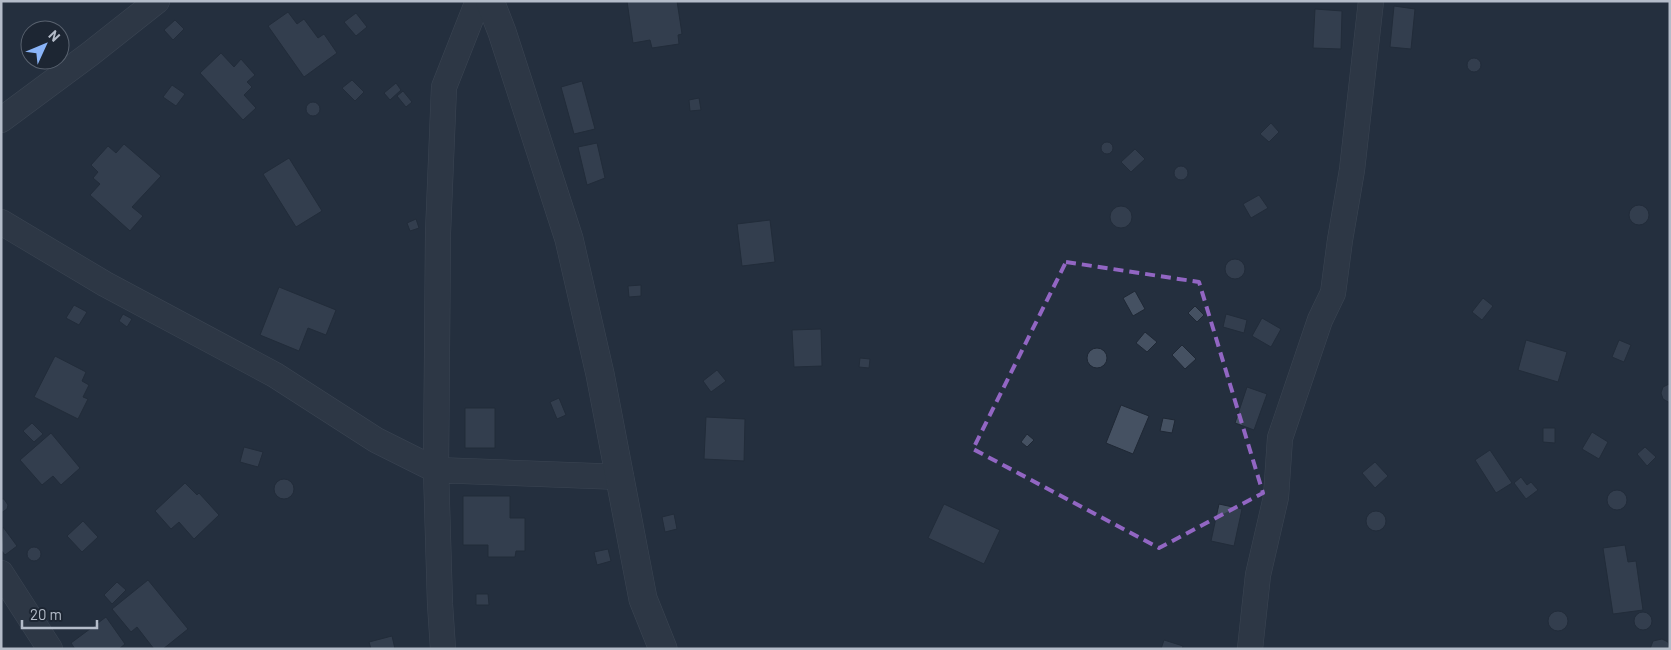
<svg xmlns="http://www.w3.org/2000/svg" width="1671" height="650" font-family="Barlow,sans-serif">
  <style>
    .building { fill: #455162; stroke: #1f2835 }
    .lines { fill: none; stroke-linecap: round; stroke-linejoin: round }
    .minor-casing { stroke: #565f6c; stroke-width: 26 }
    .tertiary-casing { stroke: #565f6c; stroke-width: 29 }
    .minor { stroke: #38414e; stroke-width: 25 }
    .tertiary { stroke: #38414e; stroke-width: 28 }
    .marked { fill: none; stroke: #9266c3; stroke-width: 4; stroke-dasharray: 10 6; stroke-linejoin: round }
  </style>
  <rect width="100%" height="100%" fill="#242f3e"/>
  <path class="building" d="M 627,1 L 677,1 L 682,34 L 678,35 L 679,44 L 652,48 L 650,40 L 633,43 Z
    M 1394,6 L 1415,9 L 1411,49 L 1390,47 Z
    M 1315,9 L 1342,11 L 1341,49 L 1313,48 Z
    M 288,12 L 297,24 L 304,19 L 318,38 L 324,34 L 337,53 L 304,77 L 268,26 Z
    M 356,13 L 367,27 L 356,36 L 344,22 Z
    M 175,20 L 184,29 L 173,40 L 164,30 Z
    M 221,53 L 234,67 L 241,59 L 255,75 L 247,82 L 252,87 L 244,95 L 256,108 L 243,120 L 200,73 Z
    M1467 65a7 7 0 1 1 14 0a7 7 0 1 1-14 0Z
    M 352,80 L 364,92 L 355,101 L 342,88 Z
    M 582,81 L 595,129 L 574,134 L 561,87 Z
    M 396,83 L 401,90 L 390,100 L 384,93 Z
    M 172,85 L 185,94 L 176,106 L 163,97 Z
    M 403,91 L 412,102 L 406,107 L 397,96 Z
    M 699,98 L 701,110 L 690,111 L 689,100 Z
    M306 109a7 7 0 1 1 14 0a7 7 0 1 1-14 0Z
    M 1271,123 L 1279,132 L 1269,142 L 1260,134 Z
    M1101 148a6 6 0 1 1 12 0a6 6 0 1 1-12 0Z
    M 597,143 L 605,178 L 587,185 L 578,147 Z
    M 124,144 L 161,176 L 132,207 L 143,216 L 130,231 L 90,195 L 100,184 L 93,178 L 98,172 L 91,165 L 108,146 L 116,153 Z
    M 1135,149 L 1145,159 L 1131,172 L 1121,162 Z
    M 289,158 L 322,211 L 296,227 L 263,174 Z
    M1174 173a7 7 0 1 1 14 0a7 7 0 1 1-14 0Z
    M 1259,195 L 1268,208 L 1251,218 L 1243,204 Z
    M1629 215a10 10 0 1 1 20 0a10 10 0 1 1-20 0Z
    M1110 217a11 11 0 1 1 22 0a11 11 0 1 1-22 0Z
    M 416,219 L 419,228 L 410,231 L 407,223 Z
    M 770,220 L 775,262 L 742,266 L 737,224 Z
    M1225 269a10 10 0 1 1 20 0a10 10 0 1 1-20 0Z
    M 641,285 L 641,296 L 629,297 L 628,286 Z
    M 279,287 L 336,310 L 326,335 L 308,328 L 299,351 L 260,335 Z
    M 1135,291 L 1145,309 L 1133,316 L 1123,298 Z
    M 1483,298 L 1493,306 L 1482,320 L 1472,312 Z
    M 74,305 L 87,312 L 79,325 L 66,318 Z
    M 1195,306 L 1204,315 L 1197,322 L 1188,313 Z
    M 123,314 L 132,319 L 127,327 L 119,321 Z
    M 1226,314 L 1247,320 L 1244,333 L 1223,327 Z
    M 1262,318 L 1281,329 L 1271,347 L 1252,336 Z
    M 821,329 L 822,366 L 794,367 L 792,330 Z
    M 1145,332 L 1157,342 L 1147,352 L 1136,343 Z
    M 1526,340 L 1567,352 L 1558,382 L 1518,370 Z
    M 1619,340 L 1631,345 L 1624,362 L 1612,357 Z
    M 1182,345 L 1196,359 L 1185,369 L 1172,355 Z
    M1087 358a10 10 0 1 1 20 0a10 10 0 1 1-20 0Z
    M 55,356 L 86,372 L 82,381 L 89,385 L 83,397 L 88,399 L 78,419 L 34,397 Z
    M 860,358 L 870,359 L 869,368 L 859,367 Z
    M 717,370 L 726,381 L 711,392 L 703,381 Z
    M 1669,384 L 1670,384 L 1670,403 L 1663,399 L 1661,393 L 1663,387 Z
    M 1247,387 L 1267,394 L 1254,430 L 1235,423 Z
    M 559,398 L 566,415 L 557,419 L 550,402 Z
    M 1121,405 L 1149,416 L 1133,454 L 1106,443 Z
    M 465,408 L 495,408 L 495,448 L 465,448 Z
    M 706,417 L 745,419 L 744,461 L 704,459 Z
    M 1163,418 L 1175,420 L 1172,433 L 1160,431 Z
    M 32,423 L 43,434 L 34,442 L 23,431 Z
    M 1543,428 L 1555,428 L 1555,443 L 1543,442 Z
    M 1592,432 L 1608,442 L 1599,459 L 1582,449 Z
    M 51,433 L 80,468 L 61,485 L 53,476 L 42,485 L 20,460 Z
    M 1027,434 L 1034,440 L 1027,447 L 1021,442 Z
    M 244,447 L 263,452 L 258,467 L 240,462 Z
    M 1645,447 L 1656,457 L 1647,466 L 1637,454 Z
    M 1490,450 L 1512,483 L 1496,493 L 1475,460 Z
    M 1375,462 L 1388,476 L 1375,488 L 1362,473 Z
    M 1521,477 L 1527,485 L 1531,482 L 1538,490 L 1526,499 L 1514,483 Z
    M274 489a10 10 0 1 1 20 0a10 10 0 1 1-20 0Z
    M 185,483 L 197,495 L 199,493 L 219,515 L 194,539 L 179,522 L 171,529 L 155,511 Z
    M1607 500a10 10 0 1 1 20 0a10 10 0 1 1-20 0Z
    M 463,496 L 510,496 L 510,518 L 525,518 L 525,551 L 516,551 L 515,557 L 488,557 L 488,545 L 463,545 Z
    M 1,499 L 4,499 L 8,505 L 7,509 L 1,513 Z
    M 944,504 L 1000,530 L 984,564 L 928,538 Z
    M 1219,504 L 1242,509 L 1234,546 L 1211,541 Z
    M1366 521a10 10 0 1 1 20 0a10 10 0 1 1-20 0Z
    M 674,514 L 677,529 L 665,532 L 662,517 Z
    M 83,521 L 98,537 L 82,552 L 67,536 Z
    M 3,527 L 17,546 L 5,555 L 1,550 Z
    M 1625,545 L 1628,562 L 1636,561 L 1643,610 L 1613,614 L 1603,548 Z
    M27 554a7 7 0 1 1 14 0a7 7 0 1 1-14 0Z
    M 608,549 L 611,561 L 597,565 L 594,552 Z
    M 148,580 L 188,629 L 163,649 L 154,649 L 137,627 L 131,632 L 112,609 Z
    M 117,582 L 126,590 L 112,604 L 104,595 Z
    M 476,594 L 488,594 L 489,605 L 476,605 Z
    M1548 621a10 10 0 1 1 20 0a10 10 0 1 1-20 0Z
    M1634 621a9 9 0 1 1 18 0a9 9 0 1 1-18 0Z
    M 106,617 L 125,644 L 119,649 L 75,649 L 71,643 Z
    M 392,636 L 395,649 L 371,649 L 369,642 Z
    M 1662,639 L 1668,642 L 1670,649 L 1650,649 L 1653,641 Z
    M 1164,640 L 1183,646 L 1182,649 L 1161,649 Z"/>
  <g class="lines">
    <g class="minor-casing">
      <path id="minor" d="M 1,120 L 90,54 L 157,1
        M 1,222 L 105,284 L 275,375 L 376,440 L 436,470 L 621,477
        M 1,573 L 50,649
        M 443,649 L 440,604 L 436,470 L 438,233 L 444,87 L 478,1
        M 1250,649 L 1258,575 L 1276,497 L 1280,438 L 1320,320 L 1333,293 L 1340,240 L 1352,170 L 1371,1"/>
    </g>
    <g class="tertiary-casing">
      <path id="tertiary" d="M 490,1 L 502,32 L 569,239 L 600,374 L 643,599 L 663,649"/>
    </g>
    <use href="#minor" class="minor"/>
    <use href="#tertiary" class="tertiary"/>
  </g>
  <path d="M0 0H1671V650H0ZM 1066,262 L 1199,282 L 1263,493 L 1159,548 L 973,449 Z" fill="#242f3e" fill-opacity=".55" fill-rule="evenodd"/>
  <path class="marked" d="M 1066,262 L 1199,282 L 1263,493 L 1159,548 L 973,449 Z"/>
  <rect width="1671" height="650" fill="none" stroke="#b4bcc9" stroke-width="5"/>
  <g transform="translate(45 45) rotate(46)"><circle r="24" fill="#1d2633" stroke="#59626f"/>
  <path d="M0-4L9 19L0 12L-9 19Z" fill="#8ab4f8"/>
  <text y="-8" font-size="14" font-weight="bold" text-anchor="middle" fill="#b4bcc9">N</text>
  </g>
  <path d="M22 620v8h75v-8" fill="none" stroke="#b4bcc9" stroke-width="2.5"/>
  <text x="30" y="620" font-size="15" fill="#b4bcc9" stroke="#1d2633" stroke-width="4" paint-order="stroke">20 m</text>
</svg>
